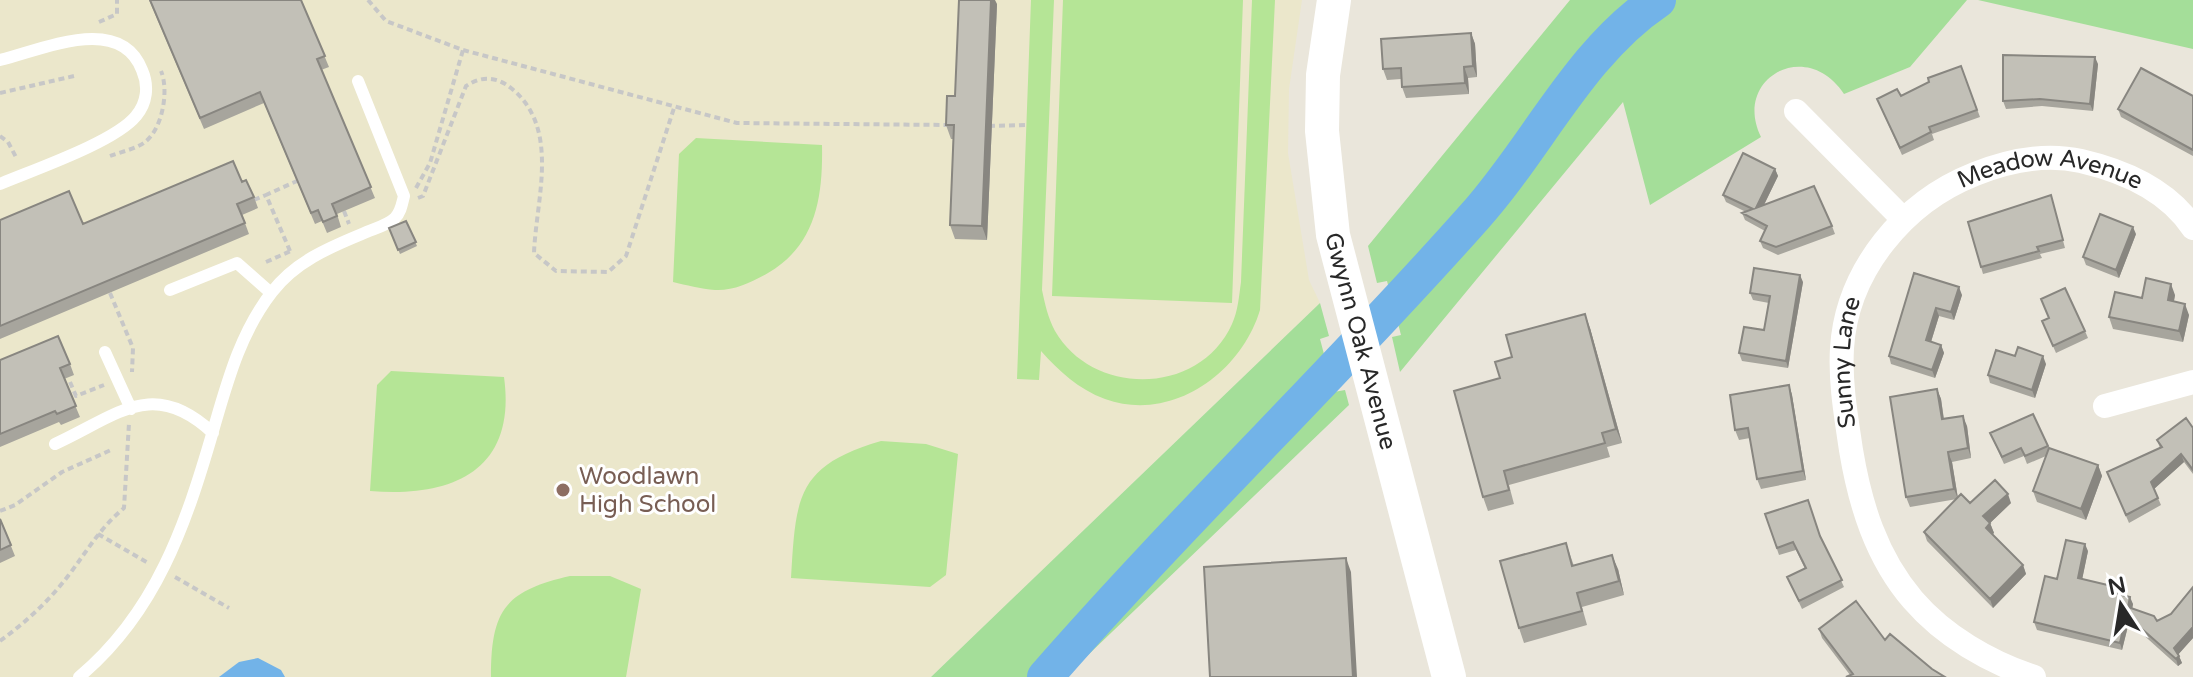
<svg xmlns="http://www.w3.org/2000/svg" width="2193" height="677" font-family="'Varela Round',sans-serif">
  <style>
    .education { fill: #ebe7cb }
    .green { fill: #a4de99 }
    .pitch { fill: #b5e596 }
    .water { fill: #72b3e8 }
    .lines { fill: none; stroke-linecap: round; stroke-linejoin: round }
    .river { stroke: #72b3e8; stroke-width: 36 }
    .path { stroke: #c7c7c7; stroke-width: 4; stroke-dasharray: 6 4; stroke-linecap: butt }
    .lane { stroke: #fff; stroke-width: 12 }
    .street { stroke: #fff; stroke-width: 24 }
    .secondary { stroke: #fff; stroke-width: 34 }
    .wall { fill: #a7a59d }
    .shaded-wall { fill: #888680 }
    .building { fill: #c2c0b7; stroke: #888680; stroke-width: 2 }
    .education-dot { fill: #8d6e63; stroke: #fff; stroke-width: 3 }
    .labels { text-anchor: middle; stroke-width: 6; stroke-linejoin: round; paint-order: stroke }
    .street-label { font-size: 24px; fill: #282828; stroke: #fff }
    .education-label { font-size: 24px; fill: #785e54; stroke: #fff; text-anchor: start }
  </style>
  <rect width="100%" height="100%" fill="#eae6db"/>
  <path class="education" d="M 0,0 L 1302,0 L 1289,89 L 1288,153 L 1309,280 L 1320,303 L 931,677 L 0,677 Z"/>
  <path class="green" d="M 1570,0 L 1967,0 L 1910,67 L 1844,94 C 1807,37 1732,78 1761,137 L 1650,205 L 1623,102 L 1400,372 L 1392,337 L 1401,335 L 1387,281 L 1377,283 L 1368,246 Z
    M 1978,0 L 2193,0 L 2193,49 Z
    M 1320,303 L 1329,336 L 1320,339 L 1334,392 L 1345,390 L 1349,405 L 1065,677 L 931,677 Z"/>
  <path class="pitch" d="M 1031,0 L 1054,0 L 1042,290 C 1045,304 1048,318 1055,331 C 1093,397 1200,396 1232,324 C 1238,311 1239,296 1241,282 L 1252,0 L 1275,0 L 1260,310 C 1241,373 1172,423 1105,399 C 1078,389 1059,371 1041,351 L 1039,380 L 1017,379 Z
    M 1063,0 L 1243,0 L 1232,303 L 1052,296 Z
    M 696,138 L 822,145 C 823,197 816,245 768,273 C 752,282 734,291 715,290 C 701,289 686,285 673,282 L 679,154 Z
    M 391,371 L 504,377 C 517,471 452,498 370,491 L 377,385 Z
    M 881,441 L 926,444 L 958,454 L 946,575 L 930,587 L 791,578 C 796,497 796,466 881,441 Z
    M 570,576 L 610,576 L 641,589 L 626,677 L 491,677 C 491,610 505,591 570,576 Z"/>
  <path class="water" d="M 258,658 L 281,670 L 285,677 L 219,677 L 239,662 Z"/>
  <g class="lines">
    <path class="river" d="M 1045,677 C 1183,519 1336,373 1475,216 C 1537,147 1579,53 1658,0"/>
    <path class="path" d="M 368,0 L 386,21 L 463,50 L 737,123 L 948,125
      M 99,22 L 117,14 L 117,0
      M 0,93 L 74,76
      M 989,126 L 1026,125
      M 0,136 L 8,142 L 17,159
      M 110,156 C 120,152 136,149 145,142 C 163,128 169,90 161,71
      M 416,188 L 430,163 L 463,50
      M 418,198 L 423,196 L 466,86 C 481,76 496,76 511,88 C 561,128 536,199 534,253 L 556,271 L 608,272 L 626,256 L 674,108
      M 254,200 L 266,195
      M 344,211 L 349,224
      M 290,251 L 266,195 L 297,181
      M 266,262 L 293,250
      M 110,293 L 133,348 L 132,372
      M 70,382 L 76,396 L 104,385
      M 0,511 L 15,505 L 62,472 L 111,450
      M 98,534 L 148,563
      M 175,577 L 229,608
      M 0,641 C 26,622 49,601 68,576 C 88,550 99,529 124,508 L 129,423"/>
    <path class="lane" d="M 0,60 C 42,50 120,13 142,70 C 149,86 147,103 136,116 C 115,142 33,170 0,184
      M 170,290 L 237,263 L 271,293
      M 105,352 L 131,409
      M 55,444 C 118,415 153,377 213,433
      M 79,677 C 156,613 186,524 213,431 C 227,383 240,333 272,292 C 295,262 328,248 362,234 C 372,229 387,226 395,218 C 401,212 402,204 404,196 L 358,81"/>
    <g class="street">
      <path d="M 1796,111 L 1903,219"/>
      <path d="M 2105,406 L 2193,382"/>
      <path id="s1" d="M 2034,677 C 1989,662 1944,636 1913,600 C 1876,557 1860,504 1851,450 C 1846,416 1840,383 1842,348 C 1847,270 1904,202 1975,174 C 2010,160 2045,153 2081,161 C 2124,171 2168,190 2193,228"/>
    </g>
    <path class="secondary" id="s2" d="M 1334,0 L 1323,75 L 1322,131 L 1333,235 L 1449,677"/>
  </g>
  <path class="wall" d="M 149,0 L 301,0 L 329,67 L 321,70 L 375,198 L 337,214 L 341,227 L 327,233 L 322,221 L 315,224 L 264,103 L 204,129 Z
    M 997,4 L 987,240 L 955,239 L 950,225 L 953,139 L 951,139 L 946,125 L 955,96 Z
    M 1471,33 L 1475,44 L 1477,77 L 1468,78 L 1469,94 L 1406,98 L 1402,87 L 1401,79 L 1387,80 L 1383,69 Z
    M 2098,64 L 2093,111 L 2042,106 L 2006,109 L 2003,101 Z
    M 1961,66 L 1980,117 L 1932,134 L 1934,140 L 1902,155 L 1880,106 Z
    M 2193,96 L 2193,156 L 2121,117 L 2118,109 Z
    M 1775,169 L 1778,176 L 1764,205 L 1832,226 L 1835,234 L 1778,255 L 1763,248 L 1760,241 L 1765,231 L 1745,220 L 1742,213 L 1746,212 L 1726,202 L 1723,195 Z
    M 242,182 L 254,197 L 258,208 L 242,215 L 249,234 L 0,339 L 0,220 L 83,224 Z
    M 2053,203 L 2065,248 L 2040,254 L 2042,258 L 1983,274 L 1981,267 Z
    M 406,221 L 417,246 L 400,254 L 389,228 Z
    M 2136,234 L 2119,278 L 2086,265 L 2083,257 Z
    M 1914,273 L 1962,295 L 1954,320 L 1939,316 L 1931,342 L 1941,345 L 1944,353 L 1935,378 L 1891,364 L 1889,356 Z
    M 1803,282 L 1788,368 L 1742,361 L 1739,353 L 1764,330 L 1769,303 L 1753,300 L 1750,293 Z
    M 2175,295 L 2174,301 L 2189,315 L 2183,342 L 2113,329 L 2109,317 L 2142,298 Z
    M 2042,321 L 2085,331 L 2088,338 L 2056,353 Z
    M 1590,328 L 1622,443 L 1607,447 L 1610,457 L 1509,485 L 1514,504 L 1488,511 L 1483,497 L 1500,378 L 1512,357 Z
    M 2015,356 L 2046,364 L 2035,398 L 1990,383 L 1988,375 Z
    M 0,360 L 70,364 L 74,375 L 64,379 L 80,417 L 61,425 L 59,422 L 0,447 Z
    M 1789,385 L 1792,395 L 1806,480 L 1761,489 L 1757,479 L 1750,438 L 1739,440 L 1735,430 Z
    M 1937,389 L 1941,399 L 1944,419 L 1967,426 L 1971,458 L 1952,462 L 1958,498 L 1970,503 L 2011,503 L 1990,523 L 1994,533 L 1992,534 L 2023,565 L 2026,574 L 1993,608 L 1927,541 L 1924,532 L 1957,499 L 1910,507 L 1906,497 Z
    M 2033,414 L 2049,449 L 2098,465 L 2102,476 L 2086,520 L 2037,502 L 2033,491 L 2046,456 L 2027,464 L 2024,456 L 2004,464 L 1990,433 Z
    M 2193,428 L 2193,474 L 2184,462 L 2154,489 L 2161,505 L 2129,523 L 2107,472 L 2160,448 L 2157,440 Z
    M 1765,514 L 1821,537 L 1844,587 L 1802,609 L 1787,577 L 1805,569 L 1796,550 L 1779,555 Z
    M 0,519 L 15,556 L 0,563 Z
    M 1566,543 L 1574,566 L 1618,569 L 1624,595 L 1582,607 L 1587,625 L 1524,643 L 1519,628 Z
    M 2088,551 L 2082,579 L 2119,594 L 2133,604 L 2132,609 L 2193,638 L 2178,654 L 2182,663 L 2178,666 L 2129,622 L 2122,650 L 2037,630 L 2034,622 L 2057,579 Z
    M 1819,629 L 1885,640 L 1932,669 L 1850,675 L 1822,638 Z"/>
  <path class="shaded-wall" d="M 991,0 L 995,0 L 997,4 L 987,240 L 982,226 Z
    M 1471,33 L 1475,44 L 1477,77 L 1473,66 Z
    M 2095,57 L 2098,64 L 2093,111 L 2090,104 Z
    M 1464,67 L 1468,78 L 1469,94 L 1465,83 Z
    M 1775,169 L 1778,176 L 1759,215 L 1756,208 Z
    M 2133,227 L 2136,234 L 2119,278 L 2116,270 Z
    M 1800,275 L 1803,282 L 1788,368 L 1786,361 Z
    M 2171,284 L 2175,295 L 2172,311 L 2168,300 Z
    M 1959,287 L 1962,295 L 1954,320 L 1951,312 Z
    M 2185,304 L 2189,315 L 2183,342 L 2179,331 Z
    M 1936,308 L 1939,316 L 1929,348 L 1926,340 Z
    M 1585,314 L 1590,328 L 1622,443 L 1616,429 Z
    M 1941,345 L 1944,353 L 1935,378 L 1932,370 Z
    M 2043,356 L 2046,364 L 2035,398 L 2032,390 Z
    M 1789,385 L 1792,395 L 1806,480 L 1803,471 Z
    M 1937,389 L 1941,399 L 1945,429 L 1942,419 Z
    M 1963,416 L 1967,426 L 1971,458 L 1968,448 Z
    M 1948,452 L 1952,462 L 1958,499 L 1954,489 Z
    M 2181,454 L 2184,462 L 2154,489 L 2151,482 Z
    M 2098,465 L 2102,476 L 2086,520 L 2081,509 Z
    M 2008,494 L 2011,503 L 1987,526 L 1983,516 Z
    M 1990,523 L 1994,533 L 1989,538 L 1986,528 Z
    M 2085,544 L 2088,551 L 2081,585 L 2078,578 Z
    M 1612,555 L 1618,569 L 1624,595 L 1619,581 Z
    M 1346,558 L 1351,572 L 1357,677 L 1353,677 Z
    M 2023,565 L 2026,574 L 1993,608 L 1990,599 Z
    M 2130,597 L 2133,604 L 2131,615 L 2128,607 Z
    M 2126,615 L 2129,622 L 2122,650 L 2120,643 Z
    M 2193,627 L 2193,638 L 2177,656 L 2174,648 Z
    M 2179,656 L 2182,663 L 2178,666 L 2176,659 Z"/>
  <path class="building" d="M 150,0 L 301,0 L 325,56 L 317,59 L 371,187 L 332,204 L 337,216 L 323,222 L 318,210 L 311,213 L 260,92 L 200,118 Z
    M 959,0 L 991,0 L 982,226 L 950,225 L 954,125 L 946,125 L 947,96 L 955,96 Z
    M 1471,33 L 1473,66 L 1464,67 L 1465,83 L 1402,87 L 1401,68 L 1383,69 L 1381,39 Z
    M 2003,55 L 2095,57 L 2090,104 L 2040,99 L 2003,101 Z
    M 1961,66 L 1977,110 L 1929,127 L 1931,132 L 1900,148 L 1877,99 L 1897,89 L 1901,96 L 1929,82 L 1928,78 Z
    M 2141,68 L 2193,96 L 2193,150 L 2118,109 Z
    M 1743,153 L 1775,169 L 1756,208 L 1814,186 L 1832,226 L 1776,247 L 1760,241 L 1767,226 L 1742,213 L 1753,209 L 1723,195 Z
    M 233,161 L 242,182 L 246,180 L 254,197 L 237,204 L 245,223 L 0,326 L 0,220 L 69,191 L 83,224 Z
    M 2051,195 L 2063,240 L 2037,247 L 2039,251 L 1981,267 L 1968,222 Z
    M 2100,214 L 2133,227 L 2116,270 L 2083,257 Z
    M 406,221 L 416,242 L 398,250 L 389,228 Z
    M 1754,268 L 1800,275 L 1786,361 L 1739,353 L 1744,327 L 1764,330 L 1770,296 L 1750,293 Z
    M 1914,273 L 1959,287 L 1951,312 L 1936,308 L 1926,340 L 1941,345 L 1932,370 L 1889,356 Z
    M 2146,278 L 2171,284 L 2168,300 L 2185,304 L 2179,331 L 2109,317 L 2115,292 L 2142,298 Z
    M 2065,288 L 2085,331 L 2053,346 L 2042,321 L 2049,318 L 2041,299 Z
    M 1585,314 L 1616,429 L 1602,433 L 1605,443 L 1504,471 L 1509,490 L 1483,497 L 1454,391 L 1500,378 L 1495,362 L 1512,357 L 1506,335 Z
    M 58,336 L 70,364 L 60,368 L 76,406 L 57,414 L 55,411 L 0,434 L 0,360 Z
    M 2018,347 L 2043,356 L 2032,390 L 1988,375 L 1996,350 L 2015,356 Z
    M 1789,385 L 1803,471 L 1757,479 L 1748,428 L 1735,430 L 1730,395 Z
    M 1937,389 L 1942,419 L 1963,416 L 1968,448 L 1948,452 L 1954,489 L 1906,497 L 1890,397 Z
    M 2033,414 L 2048,446 L 2025,456 L 2021,448 L 2002,457 L 1990,433 Z
    M 2186,418 L 2193,428 L 2193,470 L 2181,454 L 2151,482 L 2158,498 L 2126,515 L 2107,472 L 2162,447 L 2157,440 Z
    M 2049,448 L 2098,465 L 2081,509 L 2033,491 Z
    M 1995,480 L 2008,494 L 1983,516 L 1990,523 L 1986,528 L 2023,565 L 1990,599 L 1924,532 L 1961,494 L 1970,503 Z
    M 1808,500 L 1820,536 L 1842,580 L 1799,601 L 1787,577 L 1806,568 L 1793,542 L 1777,548 L 1765,514 Z
    M 0,519 L 11,545 L 0,550 Z
    M 2066,540 L 2085,544 L 2078,578 L 2116,587 L 2114,593 L 2130,597 L 2128,607 L 2154,616 L 2157,621 L 2171,614 L 2193,587 L 2193,627 L 2174,648 L 2179,656 L 2176,659 L 2126,615 L 2120,643 L 2034,622 L 2045,576 L 2057,579 Z
    M 1566,543 L 1572,566 L 1612,555 L 1619,581 L 1577,593 L 1582,611 L 1519,628 L 1500,561 Z
    M 1346,558 L 1353,677 L 1210,677 L 1204,567 Z
    M 1856,601 L 1885,640 L 1890,634 L 1932,669 L 1945,677 L 1846,677 L 1853,674 L 1819,629 Z"/>
  <circle class="education-dot" cx="563" cy="490" r="8"/>
  <g class="labels">
    <g class="street-label">
      <text dy="8" stroke="none"><textPath href="#s1" startOffset="720">Meadow Avenue</textPath></text>
      <text dy="8" stroke="none"><textPath href="#s2" startOffset="346">Gwynn Oak Avenue</textPath></text>
      <text dy="8" stroke="none"><textPath href="#s1" startOffset="398">Sunny Lane</textPath></text>
    </g>
    <g class="education-label">
      <text x="579" y="484">Woodlawn<tspan x="579" dy="28">High School</tspan></text>
    </g>
  </g>
  <g transform="translate(2121 605) rotate(348)" stroke="#ffffff" stroke-width="6" paint-order="stroke">
  <path d="M0-6L14 30L0 20L-14 30Z" fill="#282828"/>
  <text y="-12" font-size="22" font-weight="bold" text-anchor="middle" fill="#282828">N</text>
  </g>
</svg>
